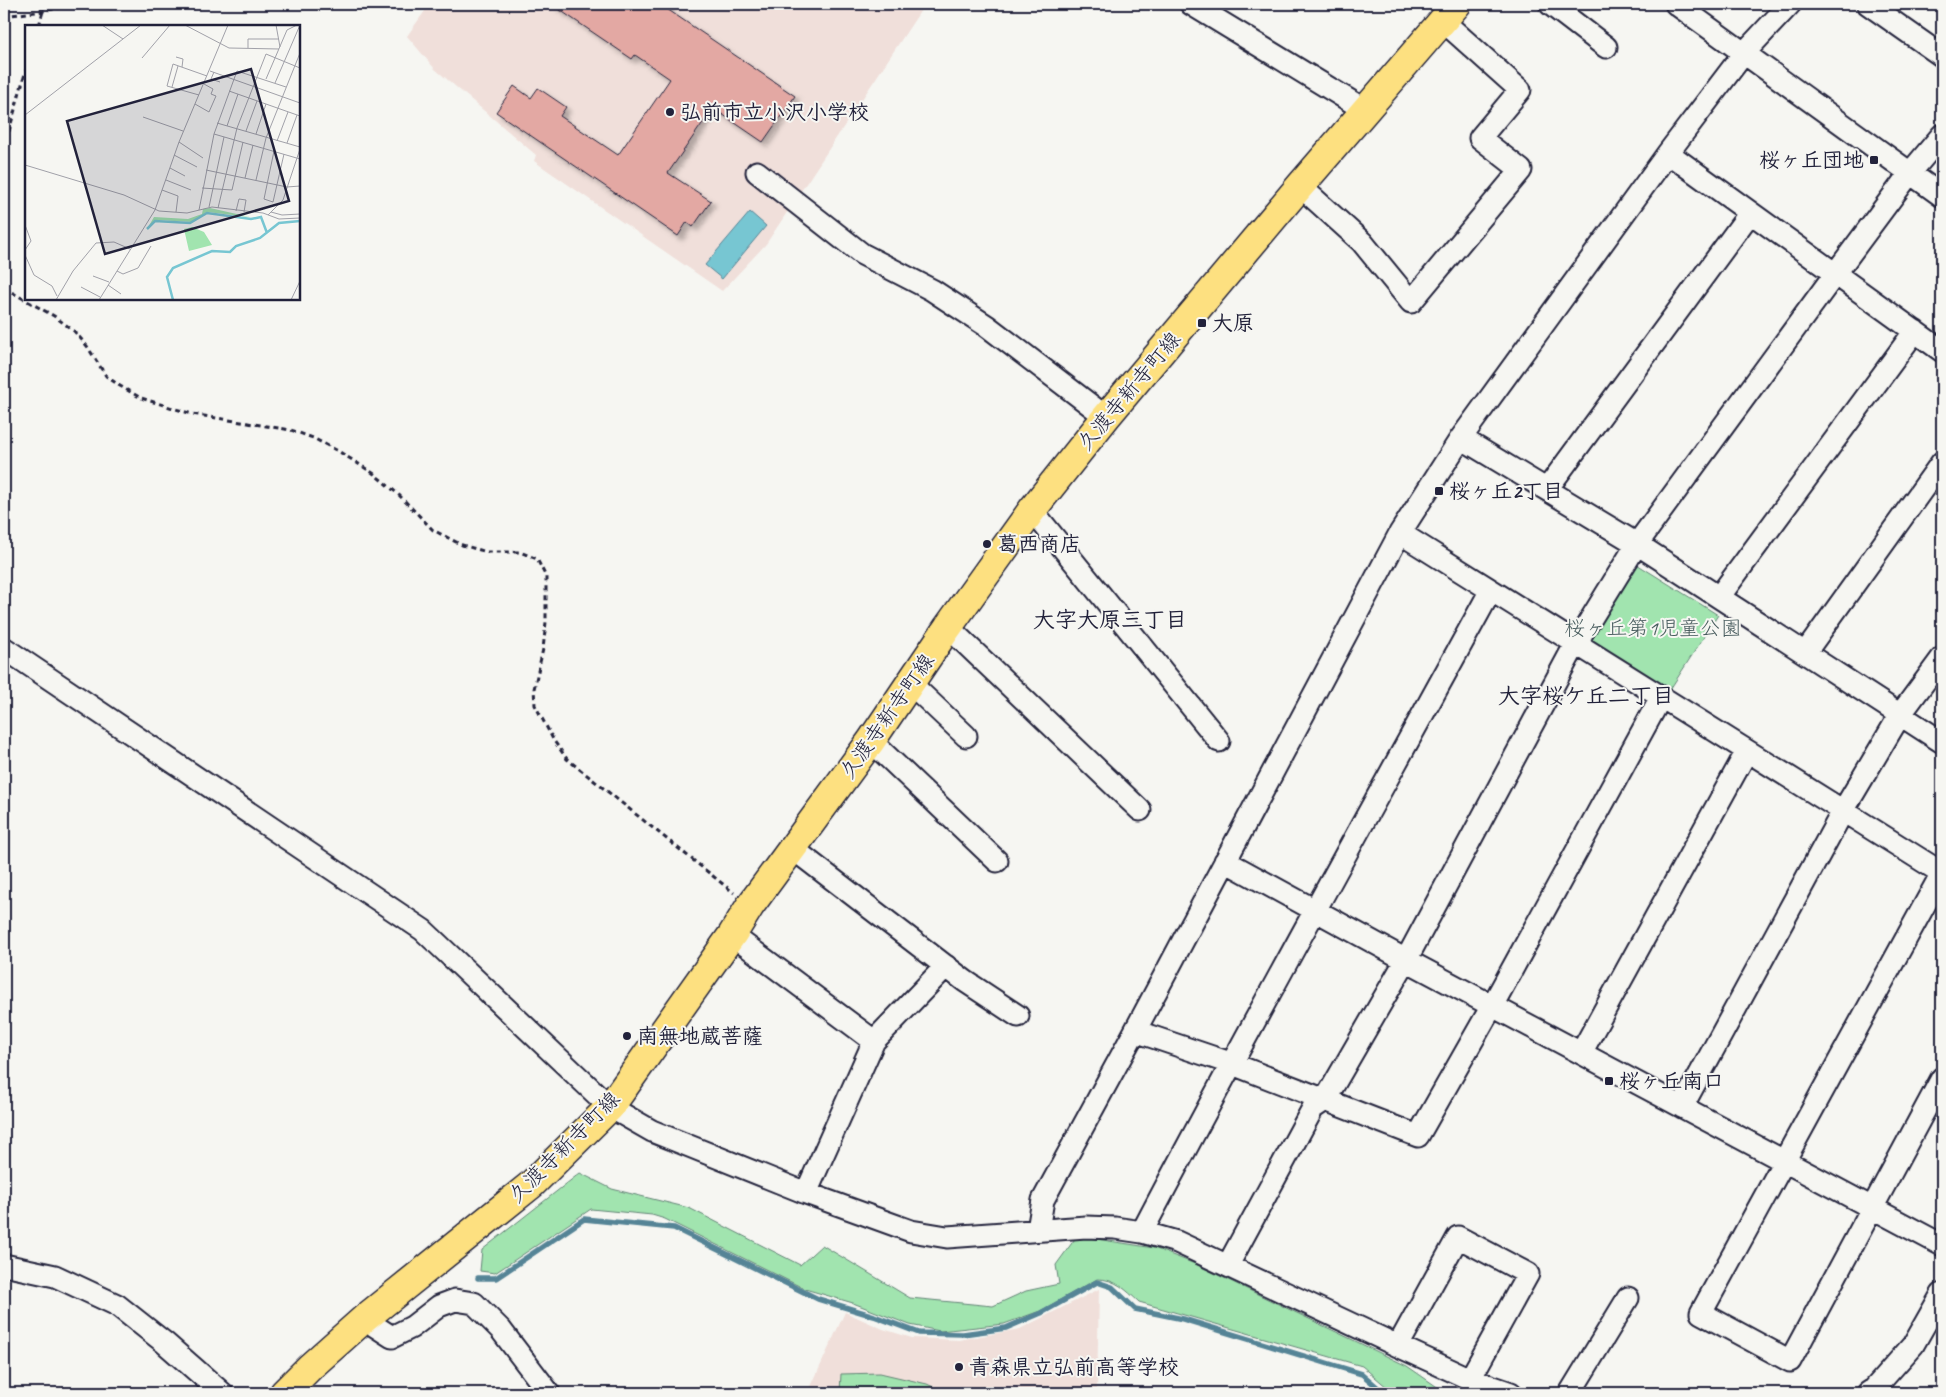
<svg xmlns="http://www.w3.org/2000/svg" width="1946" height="1397" font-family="Caveat,'Klee One',sans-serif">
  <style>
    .built { fill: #f0dfda }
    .green { fill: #a1e4af; stroke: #628375 }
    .water { fill: #77c6d2; stroke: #558496 }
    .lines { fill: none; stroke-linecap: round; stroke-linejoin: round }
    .stream { stroke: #558496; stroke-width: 5.5 }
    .building { fill: #e3a8a3; stroke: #22223b; filter: url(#shadow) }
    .minor-casing { stroke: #22223b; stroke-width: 25 }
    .major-casing { stroke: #22223b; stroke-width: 31 }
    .path { stroke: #22223b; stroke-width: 3; stroke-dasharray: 5 4; stroke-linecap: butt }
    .minor { stroke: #f6f6f2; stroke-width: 21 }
    .major { stroke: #fde080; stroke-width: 28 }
    .poi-dot { fill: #22223b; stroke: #f6f6f2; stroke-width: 2 }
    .labels { text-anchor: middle; stroke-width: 4; stroke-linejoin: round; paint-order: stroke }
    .poi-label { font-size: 21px; font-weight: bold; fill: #22223b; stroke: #f6f6f2; text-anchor: start }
    .street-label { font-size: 21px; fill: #22223b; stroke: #f6f6f2 }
    .park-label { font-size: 21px; fill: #485c5e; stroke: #f6f6f2 }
    .neighbourhood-label { font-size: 22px; font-weight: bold; fill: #22223b; stroke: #f6f6f2 }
    .inset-river { fill: none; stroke: #77c6d2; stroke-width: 2.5 }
    .inset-road { fill: none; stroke: #a1a1a9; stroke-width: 1 }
    .view { fill: #22223b; fill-opacity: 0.15; stroke: #22223b; stroke-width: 2.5 }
    .inset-edge { fill: none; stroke: #22223b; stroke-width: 2.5 }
  </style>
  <defs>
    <filter id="shadow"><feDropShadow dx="4.5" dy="4.5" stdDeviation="2.5" flood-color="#0004"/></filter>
  </defs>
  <rect width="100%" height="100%" fill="#f6f6f2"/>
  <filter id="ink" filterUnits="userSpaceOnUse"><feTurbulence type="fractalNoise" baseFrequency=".02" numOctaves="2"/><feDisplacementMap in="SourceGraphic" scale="10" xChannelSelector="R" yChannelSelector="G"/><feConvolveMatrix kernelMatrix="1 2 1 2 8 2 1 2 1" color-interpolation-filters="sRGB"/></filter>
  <g filter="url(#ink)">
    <path class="built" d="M 430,4 L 925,4 L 766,244 L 722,291 L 534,161 L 536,155 L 435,69 L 407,36 Z
      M 1099,1289 L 1097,1393 L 808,1393 L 845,1312 L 883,1329 L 912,1338 L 959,1340 L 1020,1329 Z"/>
    <path class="green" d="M 1635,563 L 1718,615 L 1669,691 L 1587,640 Z
      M 580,1173 L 612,1189 L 689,1208 L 800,1265 L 822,1245 L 910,1298 L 993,1306 L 1026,1291 L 1059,1284 L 1056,1265 L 1077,1236 L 1154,1248 L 1195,1264 L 1407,1366 L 1446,1393 L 1394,1393 L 1362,1366 L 1139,1302 C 1126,1290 1116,1279 1097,1279 L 1040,1311 L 1004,1324 L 940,1331 L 910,1325 L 853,1303 L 805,1289 L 665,1219 L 652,1215 L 591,1209 L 495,1273 L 480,1271 L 482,1250 Z
      M 880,1373 L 927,1384 L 946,1393 L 840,1393 L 841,1374 Z"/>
    <path class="water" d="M 750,212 L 766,226 L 722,279 L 705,265 Z"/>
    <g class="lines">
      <path class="stream" d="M 478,1278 L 496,1278 L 584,1219 L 674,1228 L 818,1299 L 874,1316 L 919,1333 L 963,1334 L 1006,1328 L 1041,1313 L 1097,1282 L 1112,1287 L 1135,1309 L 1183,1319 L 1362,1374 L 1384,1393"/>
    </g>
    <path class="building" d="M 551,4 L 670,4 L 667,9 L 795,96 L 763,142 L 713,108 L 668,173 L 711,201 L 693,227 L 687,222 L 678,236 L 496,112 L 514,86 L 531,98 L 538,88 L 566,107 L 560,116 L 618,155 L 670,79 L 635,55 L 632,59 Z"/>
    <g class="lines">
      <g class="minor-casing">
        <path id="minor" d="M 1191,4 L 1365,110
          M 1550,4 L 1606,47
          M 1676,4 L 1942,196
          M 1868,4 L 1942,56
          M 1668,153 L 1942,351
          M 757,172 L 862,254 L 932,290 L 987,326 L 1106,417
          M 1300,186 L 1362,242 L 1411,302 L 1521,170 L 1480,138 L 1520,90 L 1443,21
          M 1461,438 L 1637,544 L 1942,742
          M 1547,489 L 1750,213
          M 1032,510 L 1219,741
          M 1400,533 L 1942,873
          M 1719,597 L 1915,331
          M 948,627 L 1140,810
          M 4,648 L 423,930 L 610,1107 L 652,1131 L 806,1193 L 911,1231 L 947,1237 L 1086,1227 L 1115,1228 L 1142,1232 L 1177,1242 L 1398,1346 L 1470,1379 L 1511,1393
          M 1805,653 L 1942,462
          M 910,683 L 966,736
          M 871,741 L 997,861
          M 792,848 L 965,981 L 1018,1016
          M 1225,861 L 1406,960 L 1942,1245
          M 1942,873 L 1701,1313 L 1790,1361 L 1942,1078
          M 732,935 L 874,1041 L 806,1193
          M 1135,1031 L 1230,1063 L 1418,1136 L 1492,1006 L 1661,697
          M 874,1041 L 946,966
          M 1581,1053 L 1747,751
          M 1682,1107 L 1843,811 L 1900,715 L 1942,658
          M 1038,1230 L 1043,1200 L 1135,1031 L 1400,533 L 1461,438 L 1668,153 L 1744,53 L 1790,4
          M 1142,1232 C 1255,1016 1374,804 1491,590
          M 4,1265 L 55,1276 L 117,1305 L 165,1343 L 222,1393
          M 1228,1265 L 1313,1108 L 1325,1100 L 1406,960 L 1576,643 L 1637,544 L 1835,274 L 1910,173 L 1942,135
          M 364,1319 L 392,1337 L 412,1327 L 439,1306 L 455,1300 L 474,1303 L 501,1330 L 549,1393
          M 1398,1346 L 1458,1237 L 1528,1274 L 1470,1379
          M 1570,1393 L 1628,1298
          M 1868,1393 L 1874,1389 L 1913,1345 L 1942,1294"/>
      </g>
      <g class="major-casing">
        <path id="major" d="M 284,1393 L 310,1367 L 364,1319 L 532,1184 L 610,1107 L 732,935 L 750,906 L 871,741 L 948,627 L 1032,510 L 1106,417 L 1300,186 L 1457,4"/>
      </g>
      <path class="path" d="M 39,4 L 43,11 L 39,26
        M 4,16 L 43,11 L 78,4
        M 4,149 L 26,70
        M 4,288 L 54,316 L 74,331 L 87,346 L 106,376 L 120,386 L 141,398 L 192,414 L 291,430 L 313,438 L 338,451 L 373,473 L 398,494 L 433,530 L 462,545 L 487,552 L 520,552 L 537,559 L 546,577 L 546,622 L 543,649 L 534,689 L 535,705 L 554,741 L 567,759 L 734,893"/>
      <use href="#minor" class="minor"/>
      <use href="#major" class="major"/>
    </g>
  </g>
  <g class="poi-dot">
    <circle cx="670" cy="112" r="5"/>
    <rect x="1869" y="155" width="10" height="10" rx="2.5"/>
    <rect x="1197" y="318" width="10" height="10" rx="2.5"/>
    <rect x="1434" y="486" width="10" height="10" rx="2.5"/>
    <circle cx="987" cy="544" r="5"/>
    <circle cx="627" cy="1036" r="5"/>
    <rect x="1604" y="1076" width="10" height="10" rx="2.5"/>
    <circle cx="959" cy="1367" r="5"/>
  </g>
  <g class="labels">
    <g class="poi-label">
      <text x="680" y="119">弘前市立小沢小学校</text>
      <text x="1864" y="167" text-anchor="end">桜ヶ丘団地</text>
      <text x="1212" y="330">大原</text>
      <text x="1449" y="498">桜ヶ丘2丁目</text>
      <text x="997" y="551">葛西商店</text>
      <text x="637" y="1043">南無地蔵菩薩</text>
      <text x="1619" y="1088">桜ヶ丘南口</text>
      <text x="969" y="1374">青森県立弘前高等学校</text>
    </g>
    <g class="street-label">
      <text transform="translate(1129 391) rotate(-50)" y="7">久渡寺新寺町線</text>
      <text transform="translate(887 716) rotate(-55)" y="7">久渡寺新寺町線</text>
      <text transform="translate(564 1147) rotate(-45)" y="7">久渡寺新寺町線</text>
    </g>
    <g class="park-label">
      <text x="1653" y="635">桜ヶ丘第1児童公園</text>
    </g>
    <g class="neighbourhood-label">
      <text x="1110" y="627">大字大原三丁目</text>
      <text x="1586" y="703">大字桜ケ丘二丁目</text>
    </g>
  </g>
  <g transform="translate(25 25)">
    <rect width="275" height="275" fill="#f6f6f2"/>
    <path d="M 185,183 L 225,192 L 182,187 L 167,197 L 131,195 L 122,204 L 129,192 L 163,194 L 177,189 L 178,184 ZM 167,202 L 179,207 L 187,220 L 164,226 L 159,204 Z" fill="#a1e4af"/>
    <path class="inset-river" d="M 122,204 L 130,196 L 165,198 L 182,188 L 226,194 L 236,192 L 242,208M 148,275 L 142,252 L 148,243 L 187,226 L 205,227 L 211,221 L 235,213 L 254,198 L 275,196"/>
    <path class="inset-road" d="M 77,0 L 98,14M 160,0 L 204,23 L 254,24M 251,0 L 255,22M 223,23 L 223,14 L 254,14M 151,32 L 158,34 L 157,42M 117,33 L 145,0M 185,46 L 275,78M 189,47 L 186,54 L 195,57M 241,54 L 262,5 L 272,0M 250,58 L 275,0M 147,62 L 153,41M 204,66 L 275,91M 174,70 L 142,61 L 148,39 L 182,51M 170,79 L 184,87 L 191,71 L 186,69 L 188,64 L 179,59M 0,90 L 116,0M 118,92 L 158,106M 192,98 L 275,122M 202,101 L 213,69M 221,106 L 232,76M 189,109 L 275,134M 231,109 L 241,79M 252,116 L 263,87M 154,117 L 178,133M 262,118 L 272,90M 249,126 L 239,174 L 248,177 L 259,129M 149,130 L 172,142M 0,140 L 99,170 L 134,186 L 162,188 L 187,182 L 238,188 L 254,194 L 275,193M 145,143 L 160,151M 181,145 L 262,162 L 275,161M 220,153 L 228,120M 141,155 L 166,165M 231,155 L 241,113 L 275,28M 177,163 L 207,165 L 218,117M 137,165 L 153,171 L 151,187M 184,182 L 199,112M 193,183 L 212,103 L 241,29 L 275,43M 174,185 L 189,109 L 212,46 L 261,62M 211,186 L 214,174 L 221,175 L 219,187M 246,187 L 257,190 L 275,189M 243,190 L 258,175 L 275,124M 0,200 L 6,216 L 0,225M 0,230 L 9,250 L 27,261 L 32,271M 92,246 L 98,249 L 113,243 L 126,221M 68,251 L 84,257M 83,260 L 96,269M 56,262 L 75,272M 31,275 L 48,246 L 71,218 L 89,217 L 105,224M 74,275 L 130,185 L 154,117 L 203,0M 266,275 L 275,256"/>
    <path class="view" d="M 226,44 L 264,176 L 80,229 L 42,96 Z"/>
    <rect width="275" height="275" class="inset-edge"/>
  </g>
  <rect width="1946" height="1397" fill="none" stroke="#f6f6f2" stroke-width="20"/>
  <rect x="10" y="10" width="1926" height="1377" fill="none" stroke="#22223b" stroke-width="2" filter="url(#ink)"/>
</svg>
